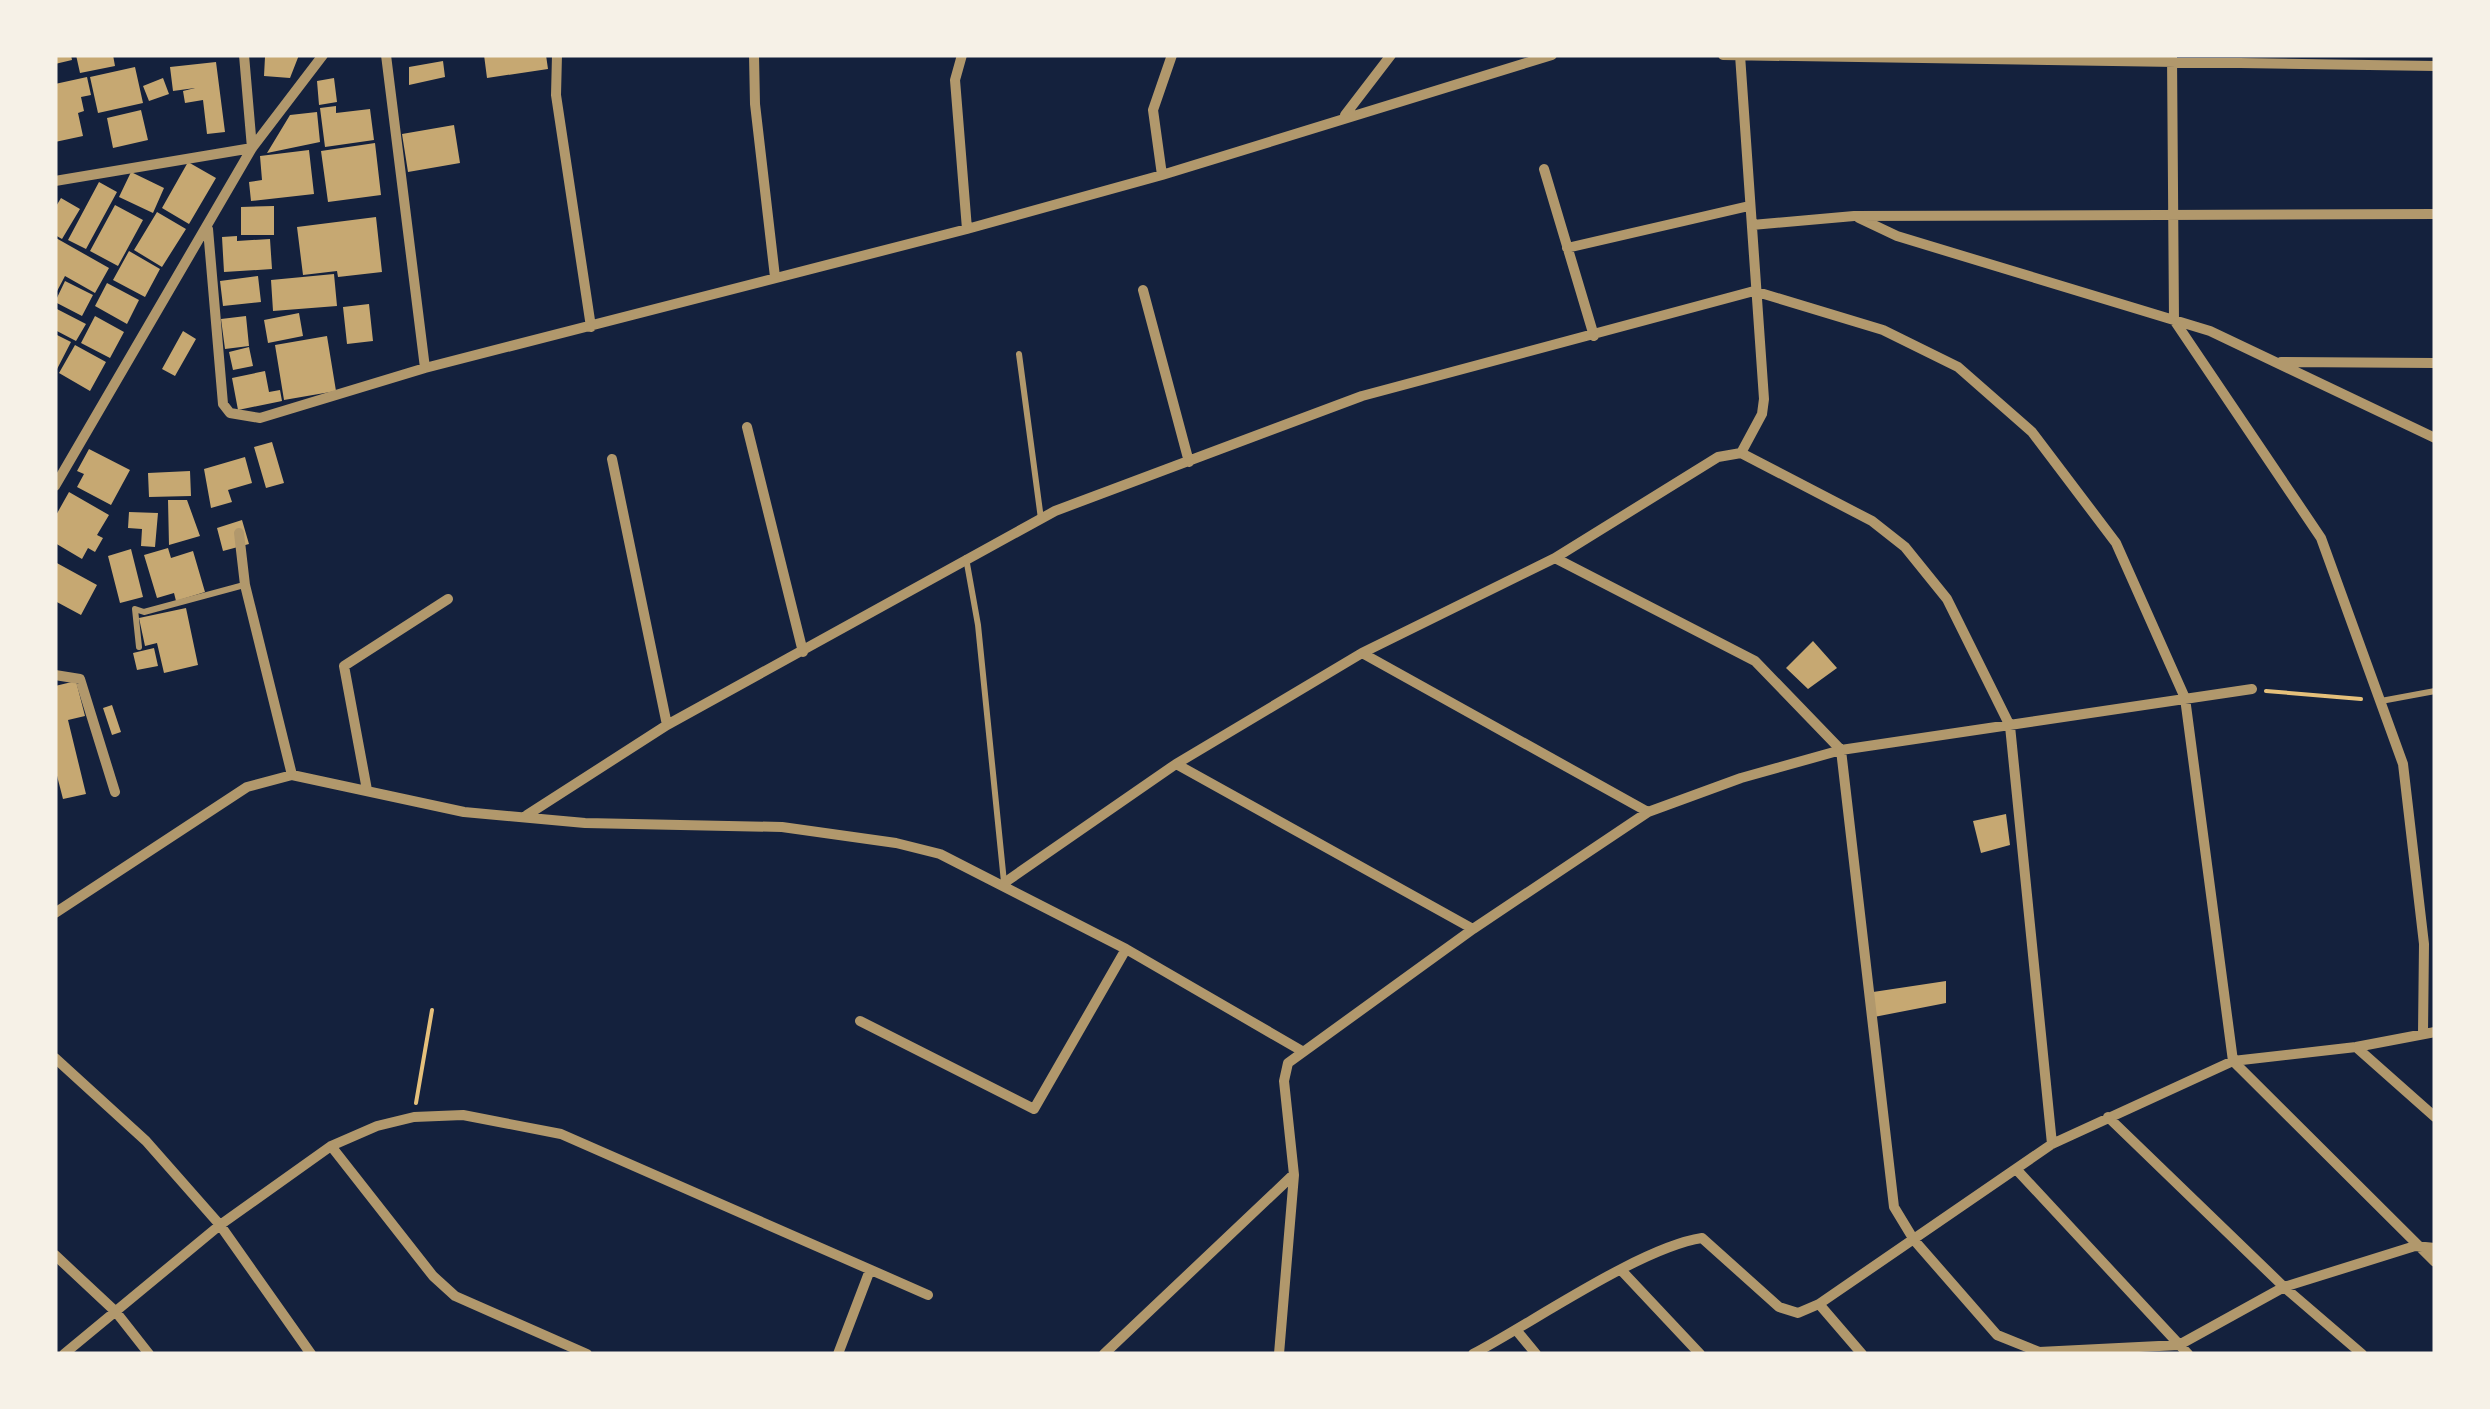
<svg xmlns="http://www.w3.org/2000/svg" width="2490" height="1409" font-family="Montserrat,sans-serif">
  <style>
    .building { fill: #c6a872 }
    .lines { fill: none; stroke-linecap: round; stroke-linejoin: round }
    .path { stroke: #e5c07b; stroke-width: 4 }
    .service { stroke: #b1986c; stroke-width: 6 }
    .minor { stroke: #b1986c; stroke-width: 10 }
  </style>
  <rect width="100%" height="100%" fill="#14213d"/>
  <path class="building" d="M 55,55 L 71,55 L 72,60 L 55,64 Z
    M 76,55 L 113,55 L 115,66 L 80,73 Z
    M 299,55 L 290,78 L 264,76 L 265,57 Z
    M 484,55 L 546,55 L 548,69 L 487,78 Z
    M 443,61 L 445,77 L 409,85 L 409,67 Z
    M 216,62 L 225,132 L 207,134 L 203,100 L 185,103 L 183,91 L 195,88 L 173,91 L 170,67 Z
    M 135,67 L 143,103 L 98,113 L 90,77 Z
    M 87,77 L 91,95 L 81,97 L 84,111 L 78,113 L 83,136 L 55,142 L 55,84 Z
    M 163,78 L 169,94 L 149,101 L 143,86 Z
    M 334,78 L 337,102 L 319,105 L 317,81 Z
    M 336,106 L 336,113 L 370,109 L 374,140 L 325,147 L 320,108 Z
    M 141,110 L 148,140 L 113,148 L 107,118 Z
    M 317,112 L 320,142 L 267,153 L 290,115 Z
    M 454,125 L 460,163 L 408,172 L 402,134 Z
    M 375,143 L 381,195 L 328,202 L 321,151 Z
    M 309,150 L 314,194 L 251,201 L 249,182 L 262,180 L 260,156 Z
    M 188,162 L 216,178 L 189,224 L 162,208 Z
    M 131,172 L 164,188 L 153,213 L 119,197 Z
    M 99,182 L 117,192 L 86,249 L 68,240 Z
    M 61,198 L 80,209 L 62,239 L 55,235 L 55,208 Z
    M 115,205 L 143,220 L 118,266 L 90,251 Z
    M 274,206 L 274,235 L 241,235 L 241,207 Z
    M 157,212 L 186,229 L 162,267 L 134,250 Z
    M 376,217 L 382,272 L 338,277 L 337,271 L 303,275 L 297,227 Z
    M 237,236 L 237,241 L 270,239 L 272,269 L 224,272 L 222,237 Z
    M 56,238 L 109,268 L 95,293 L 65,276 L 55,295 Z
    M 129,251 L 160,269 L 145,297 L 113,280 Z
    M 334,274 L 337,306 L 273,311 L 271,280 Z
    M 258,276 L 261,302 L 223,306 L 220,281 Z
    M 65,281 L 93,295 L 82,316 L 55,302 Z
    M 107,283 L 139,300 L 127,324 L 95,306 Z
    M 369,304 L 373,341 L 347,344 L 343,307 Z
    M 55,308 L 86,324 L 76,341 L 55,330 Z
    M 299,313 L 303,336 L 268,343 L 264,320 Z
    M 95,316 L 124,332 L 110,358 L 81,343 Z
    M 246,316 L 249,346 L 225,349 L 221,319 Z
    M 183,331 L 196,339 L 175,376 L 162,369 Z
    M 55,334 L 71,342 L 55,373 Z
    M 327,336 L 336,391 L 284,400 L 275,345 Z
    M 75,345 L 106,362 L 90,391 L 59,373 Z
    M 249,347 L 253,366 L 233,370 L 229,352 Z
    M 265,371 L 269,392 L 280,390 L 282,401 L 238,410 L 232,378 Z
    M 272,442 L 284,483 L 266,488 L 254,447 Z
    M 89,449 L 130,470 L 111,505 L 77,487 L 84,474 L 77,471 Z
    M 245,457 L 252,483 L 228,490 L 232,502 L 211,508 L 204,469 Z
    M 190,471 L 191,496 L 149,497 L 148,473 Z
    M 69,492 L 109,515 L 97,535 L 103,538 L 95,552 L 88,548 L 82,559 L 55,543 L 55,517 Z
    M 168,500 L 187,500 L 200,536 L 169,545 Z
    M 129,512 L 158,513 L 155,547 L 141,546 L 142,529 L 128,528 Z
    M 242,520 L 249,544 L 223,551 L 217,528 Z
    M 168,548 L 171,558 L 193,551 L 205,592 L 176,601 L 174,593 L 157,598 L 144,555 Z
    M 131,549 L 143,597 L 120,603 L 108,556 Z
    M 55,562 L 97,585 L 81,615 L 55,601 Z
    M 186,608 L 198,665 L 164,673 L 157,643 L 145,646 L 139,618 Z
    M 1813,641 L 1837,668 L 1808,689 L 1786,668 Z
    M 154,648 L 158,666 L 137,670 L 133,653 Z
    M 76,681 L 85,716 L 68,720 L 86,794 L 63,799 L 55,768 L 55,686 Z
    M 112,705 L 121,732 L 112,735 L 103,708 Z
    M 2006,814 L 2010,845 L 1981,853 L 1973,821 Z
    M 1946,981 L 1946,1003 L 1874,1017 L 1873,992 Z"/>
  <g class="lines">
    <path class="path" d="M 2266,691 L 2361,699
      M 416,1103 L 432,1010"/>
    <path class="service" d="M 1019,354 L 1041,519
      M 966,558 L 978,625 L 1004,882
      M 139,647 L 135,609 L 144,612 L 244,585
      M 2381,701 L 2435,691"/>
    <path class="minor" d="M 386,55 L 425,368
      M 557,55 L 556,95 L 591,327
      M 754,55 L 755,104 L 775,277
      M 962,55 L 955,80 L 967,229
      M 1723,55 L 2435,66
      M 1740,55 L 1764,399 L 1762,414 L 1741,453
      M 2172,55 L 2174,320 L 2321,538 L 2403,764 L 2424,944 L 2423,1033
      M 1345,115 L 1391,55
      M 1544,169 L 1594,336
      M 1162,175 L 1153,110 L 1172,55
      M 55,181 L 252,148 L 244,55
      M 1859,218 L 1897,236 L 2210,331 L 2435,438
      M 1752,225 L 1854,216 L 2435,214
      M 208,229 L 223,404 L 230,413 L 260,418 L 425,368 L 967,229 L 1162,175 L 1552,55
      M 1567,248 L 1749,206
      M 1143,290 L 1189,462
      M 1754,291 L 1883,330 L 1958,367 L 2032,432 L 2116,543 L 2185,698 L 2233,1061 L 2435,1262
      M 2281,362 L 2435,363
      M 747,427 L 803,652
      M 612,459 L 667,725
      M 55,486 L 252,148 L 323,55
      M 239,533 L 245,585 L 292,775
      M 1555,558 L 1755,661 L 1841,750 L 1894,1207 L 1914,1240 L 1997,1335 L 2039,1352 L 2179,1345 L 2284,1287 L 2415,1246 L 2435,1248
      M 1362,653 L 1648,812
      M 55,675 L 80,679 L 115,792
      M 1176,764 L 1473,929
      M 367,790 L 344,666 L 448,599
      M 527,815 L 667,725 L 1055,511 L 1362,396 L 1754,291
      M 1004,883 L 1176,764 L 1362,653 L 1555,558 L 1718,457 L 1741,453 L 1872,521 L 1905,547 L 1947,599 L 2010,726 L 2052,1144
      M 55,913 L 247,787 L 292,775 L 464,812 L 585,823 L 782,827 L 896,843 L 940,854 L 1126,949 L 1302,1051
      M 860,1021 L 1034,1109 L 1126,949
      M 2356,1047 L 2435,1117
      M 55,1058 L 146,1141 L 220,1225 L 311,1354
      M 2108,1117 L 2284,1287 L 2362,1354
      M 331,1146 L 433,1276 L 455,1296 L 587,1354
      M 2016,1169 L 2188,1354
      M 55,1255 L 116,1312 L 149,1354
      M 1622,1271 L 1700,1354
      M 1819,1304 L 1862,1354
      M 1517,1331 L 1536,1354
      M 64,1354 L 220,1225 L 331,1146 L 377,1126 L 414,1117 L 463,1115 L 561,1134 L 928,1295
      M 838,1354 L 870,1270
      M 1104,1354 L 1293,1175
      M 1279,1354 L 1294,1175 L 1284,1081 L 1288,1063 L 1473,929 L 1648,812 L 1741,778 L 1841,750 L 2252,689
      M 1473,1354 C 1532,1323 1641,1247 1702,1238 L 1779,1307 L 1798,1313 L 1819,1304 L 2052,1144 L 2233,1061 L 2356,1047 L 2435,1032"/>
  </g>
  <rect width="2490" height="1409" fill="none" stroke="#f6f1e7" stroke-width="115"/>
</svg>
